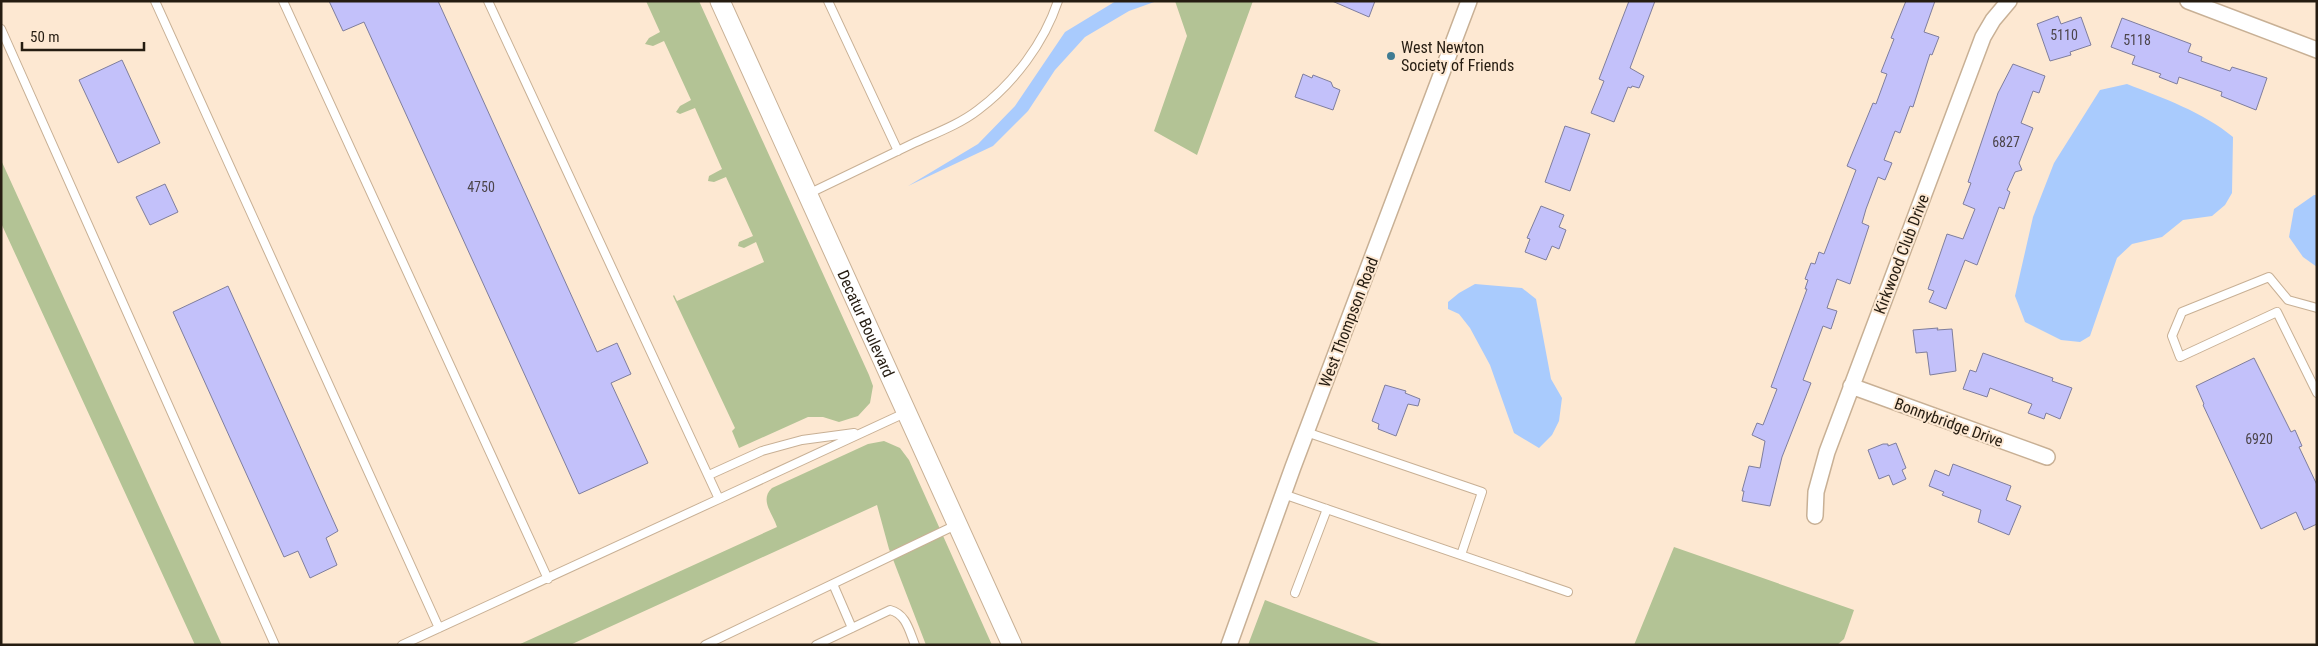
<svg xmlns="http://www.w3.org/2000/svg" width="2318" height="646" font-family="'Roboto Condensed',sans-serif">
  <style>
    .green { fill: #b3c395 }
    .water { fill: #a9cbfd }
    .building { fill: #c3c1fa; stroke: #7f7e9d }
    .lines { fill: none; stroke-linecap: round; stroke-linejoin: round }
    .service-casing { stroke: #c8b095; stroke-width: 10 }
    .minor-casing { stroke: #c8b095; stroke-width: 18 }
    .tertiary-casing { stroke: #c8b095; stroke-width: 21 }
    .service { stroke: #fff; stroke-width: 8 }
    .minor { stroke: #fff; stroke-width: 15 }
    .tertiary { stroke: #fff; stroke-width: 19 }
    .poi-dot { fill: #407c93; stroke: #fde8d2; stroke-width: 2 }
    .labels { text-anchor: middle; stroke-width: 4; stroke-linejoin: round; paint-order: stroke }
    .number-label { font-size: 14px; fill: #4c454b }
    .poi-label { font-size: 16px; fill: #251c11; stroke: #fde8d2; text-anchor: start }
    .street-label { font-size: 16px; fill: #251c11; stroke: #fde8d2 }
  </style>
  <rect width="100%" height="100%" fill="#fde8d2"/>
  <path class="green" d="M 646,1 L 699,1 L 869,375 L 873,386 L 870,403 L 858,416 L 839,422 L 823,417 L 808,417 L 739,448 L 732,431 L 735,428 L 673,296 L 674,295 L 677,301 L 764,262 L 756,242 L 744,248 L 738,246 L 739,242 L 753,236 L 726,177 L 714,182 L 708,181 L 709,176 L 722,169 L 695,108 L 680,114 L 676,112 L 680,106 L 691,100 L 664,41 L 653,46 L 645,44 L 649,38 L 660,32 Z
    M 1175,1 L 1253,1 L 1197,155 L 1154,131 L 1187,36 Z
    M 1,160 L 222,645 L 195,645 L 1,223 Z
    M 884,441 L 900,448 L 909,460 L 992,645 L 926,645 L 889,549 L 877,505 L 570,645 L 518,645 L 777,527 C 773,514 759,500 772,488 L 868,444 Z
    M 1674,547 L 1854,610 L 1844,639 L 1837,645 L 1634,645 Z
    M 1265,600 L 1384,645 L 1248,645 Z"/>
  <path class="water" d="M 1116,1 L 1157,1 L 1129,11 L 1085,37 L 1055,70 L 1028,111 L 993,146 L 908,186 L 978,144 L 1015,106 L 1065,32 Z
    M 2127,84 C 2163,98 2203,112 2233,137 L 2232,193 L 2225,205 L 2212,216 L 2183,220 L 2162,237 L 2132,244 L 2117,258 L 2090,336 L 2080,342 L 2061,340 L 2025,322 L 2015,296 L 2033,217 L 2054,163 L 2100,90 Z
    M 2314,195 L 2317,195 L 2317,267 L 2303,257 L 2289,237 L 2294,209 Z
    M 1475,284 L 1522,288 L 1536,299 L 1551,379 L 1562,398 L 1559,421 L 1552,435 L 1539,448 L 1514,433 L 1490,365 L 1470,328 L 1459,314 L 1448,309 L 1448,302 L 1459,293 Z"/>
  <path class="building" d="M 329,1 L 438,1 L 597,352 L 617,343 L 631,374 L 611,383 L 648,463 L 579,494 L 364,22 L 343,31 Z
    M 1332,1 L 1375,1 L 1369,17 Z
    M 1629,1 L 1655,1 L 1630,68 L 1644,76 L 1639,88 L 1632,86 L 1631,88 L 1628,87 L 1614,122 L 1591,113 L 1604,81 L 1599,79 Z
    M 1906,1 L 1935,1 L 1924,32 L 1939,37 L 1932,55 L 1930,54 L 1913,107 L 1910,106 L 1900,133 L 1895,131 L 1884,160 L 1892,163 L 1885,180 L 1878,177 L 1866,209 L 1862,223 L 1869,226 L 1850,284 L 1837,279 L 1827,308 L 1837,311 L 1831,329 L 1823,326 L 1803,380 L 1811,383 L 1782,457 L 1770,506 L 1742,501 L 1744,491 L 1742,491 L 1749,466 L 1760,468 L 1765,441 L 1752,435 L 1757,423 L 1763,425 L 1777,389 L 1771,387 L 1807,289 L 1805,289 L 1808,280 L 1805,279 L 1811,263 L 1815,264 L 1819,252 L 1824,254 L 1856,170 L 1847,166 L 1873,103 L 1876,104 L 1887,74 L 1881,72 L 1894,39 L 1891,38 Z
    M 2058,16 L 2061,24 L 2081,17 L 2091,45 L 2070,52 L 2071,55 L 2050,61 L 2037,24 Z
    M 2122,18 L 2191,44 L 2188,52 L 2202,57 L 2201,61 L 2230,71 L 2232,67 L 2267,78 L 2256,110 L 2221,96 L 2222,92 L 2179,77 L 2177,84 L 2159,77 L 2161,74 L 2132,64 L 2135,56 L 2111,47 Z
    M 122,60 L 160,143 L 118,163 L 79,80 Z
    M 2013,64 L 2045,76 L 2039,93 L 2033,91 L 2021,123 L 2033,128 L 2019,163 L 2022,170 L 2015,172 L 2007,190 L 2010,192 L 2004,209 L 1999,207 L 1977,265 L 1965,260 L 1946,309 L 1929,302 L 1934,291 L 1928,289 L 1947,234 L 1963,239 L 1975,209 L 1963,204 L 1971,183 L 1968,182 L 1998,93 Z
    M 1303,74 L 1312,78 L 1313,75 L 1331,82 L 1333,87 L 1340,90 L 1333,110 L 1295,97 Z
    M 1565,126 L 1590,134 L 1570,191 L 1545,182 Z
    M 165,184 L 178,212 L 150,225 L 136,197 Z
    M 1541,206 L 1564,215 L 1559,227 L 1566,230 L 1559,249 L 1552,246 L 1546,260 L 1525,252 L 1530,239 L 1527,238 Z
    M 228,286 L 338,531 L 326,538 L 337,565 L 310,578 L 298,551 L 284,557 L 173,312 Z
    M 1938,328 L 1937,330 L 1952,329 L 1956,371 L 1930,375 L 1927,352 L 1916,353 L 1913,330 Z
    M 1983,353 L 2053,378 L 2052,381 L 2072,388 L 2060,419 L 2046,413 L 2044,419 L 2028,413 L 2032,404 L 1990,388 L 1987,397 L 1963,389 L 1970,370 L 1976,372 Z
    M 2254,358 L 2291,432 L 2295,430 L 2302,446 L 2299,447 L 2317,485 L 2317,524 L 2304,530 L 2296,512 L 2261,529 L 2203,405 L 2204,404 L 2196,386 Z
    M 1385,385 L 1406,391 L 1405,393 L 1420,399 L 1418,406 L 1408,404 L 1396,436 L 1378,429 L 1379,424 L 1372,421 Z
    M 1896,443 L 1906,468 L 1902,470 L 1906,479 L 1893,485 L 1889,475 L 1879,479 L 1868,450 L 1883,444 L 1888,444 L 1888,446 Z
    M 1953,464 L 2011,486 L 2006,500 L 2021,506 L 2009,535 L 1978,522 L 1981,510 L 1942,495 L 1944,492 L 1929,486 L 1935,470 L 1949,476 Z"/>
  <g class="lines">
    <g class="service-casing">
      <path id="service" d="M 155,1 L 439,628
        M 283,1 L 548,579
        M 828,1 L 898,151
        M 1,29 L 275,645
        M 808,194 C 843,177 879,160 914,143 C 936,133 960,124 978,110 C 1014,83 1044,43 1058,1
        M 2317,308 L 2288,300 L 2269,277 L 2182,312 L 2172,336 L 2180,357 L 2277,312 L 2317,393
        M 1306,432 L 1482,492 L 1461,555
        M 709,475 L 762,451 L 802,440 L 854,433
        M 1283,494 L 1568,592
        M 719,499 L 907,412
        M 833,584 L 852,628
        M 1295,593 L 1327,509
        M 402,645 L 719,499 L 488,1
        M 705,645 L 958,524
        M 816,645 L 890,610 C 906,614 909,630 915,645"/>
    </g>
    <g class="minor-casing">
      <path id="minor" d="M 2188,1 L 2317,50
        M 1851,386 L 2047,457
        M 1815,516 L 1816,492 L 1827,452 L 1983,37 L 1993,20 L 2009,1
        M 1229,645 L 1293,467 L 1469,1"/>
    </g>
    <g class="tertiary-casing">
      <g id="tertiary">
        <path id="s1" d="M 720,1 L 1012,645"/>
      </g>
    </g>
    <use href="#service" class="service"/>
    <use href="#minor" class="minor"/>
    <use href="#tertiary" class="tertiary"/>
  </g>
  <circle class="poi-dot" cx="1391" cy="56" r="5"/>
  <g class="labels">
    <g class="number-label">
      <text x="2064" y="40">5110</text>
      <text x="2137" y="45">5118</text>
      <text x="2006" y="147">6827</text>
      <text x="481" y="192">4750</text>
      <text x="2259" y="444">6920</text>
    </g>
    <g class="poi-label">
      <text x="1401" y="53">West Newton<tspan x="1401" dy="18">Society of Friends</tspan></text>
    </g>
    <g class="street-label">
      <text transform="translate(1901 254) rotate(-69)" y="6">Kirkwood Club Drive</text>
      <text transform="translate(1348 322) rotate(-69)" y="6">West Thompson Road</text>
      <text dy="6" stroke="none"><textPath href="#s1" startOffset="354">Decatur Boulevard</textPath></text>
      <text transform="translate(1949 422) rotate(20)" y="6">Bonnybridge Drive</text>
    </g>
  </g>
  <rect width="2318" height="646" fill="none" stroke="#251c11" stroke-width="5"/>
  <path d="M22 42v8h122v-8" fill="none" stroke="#251c11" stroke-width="2.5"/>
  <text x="30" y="42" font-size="15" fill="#251c11" stroke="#fde8d2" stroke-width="4" paint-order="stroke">50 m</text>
</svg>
